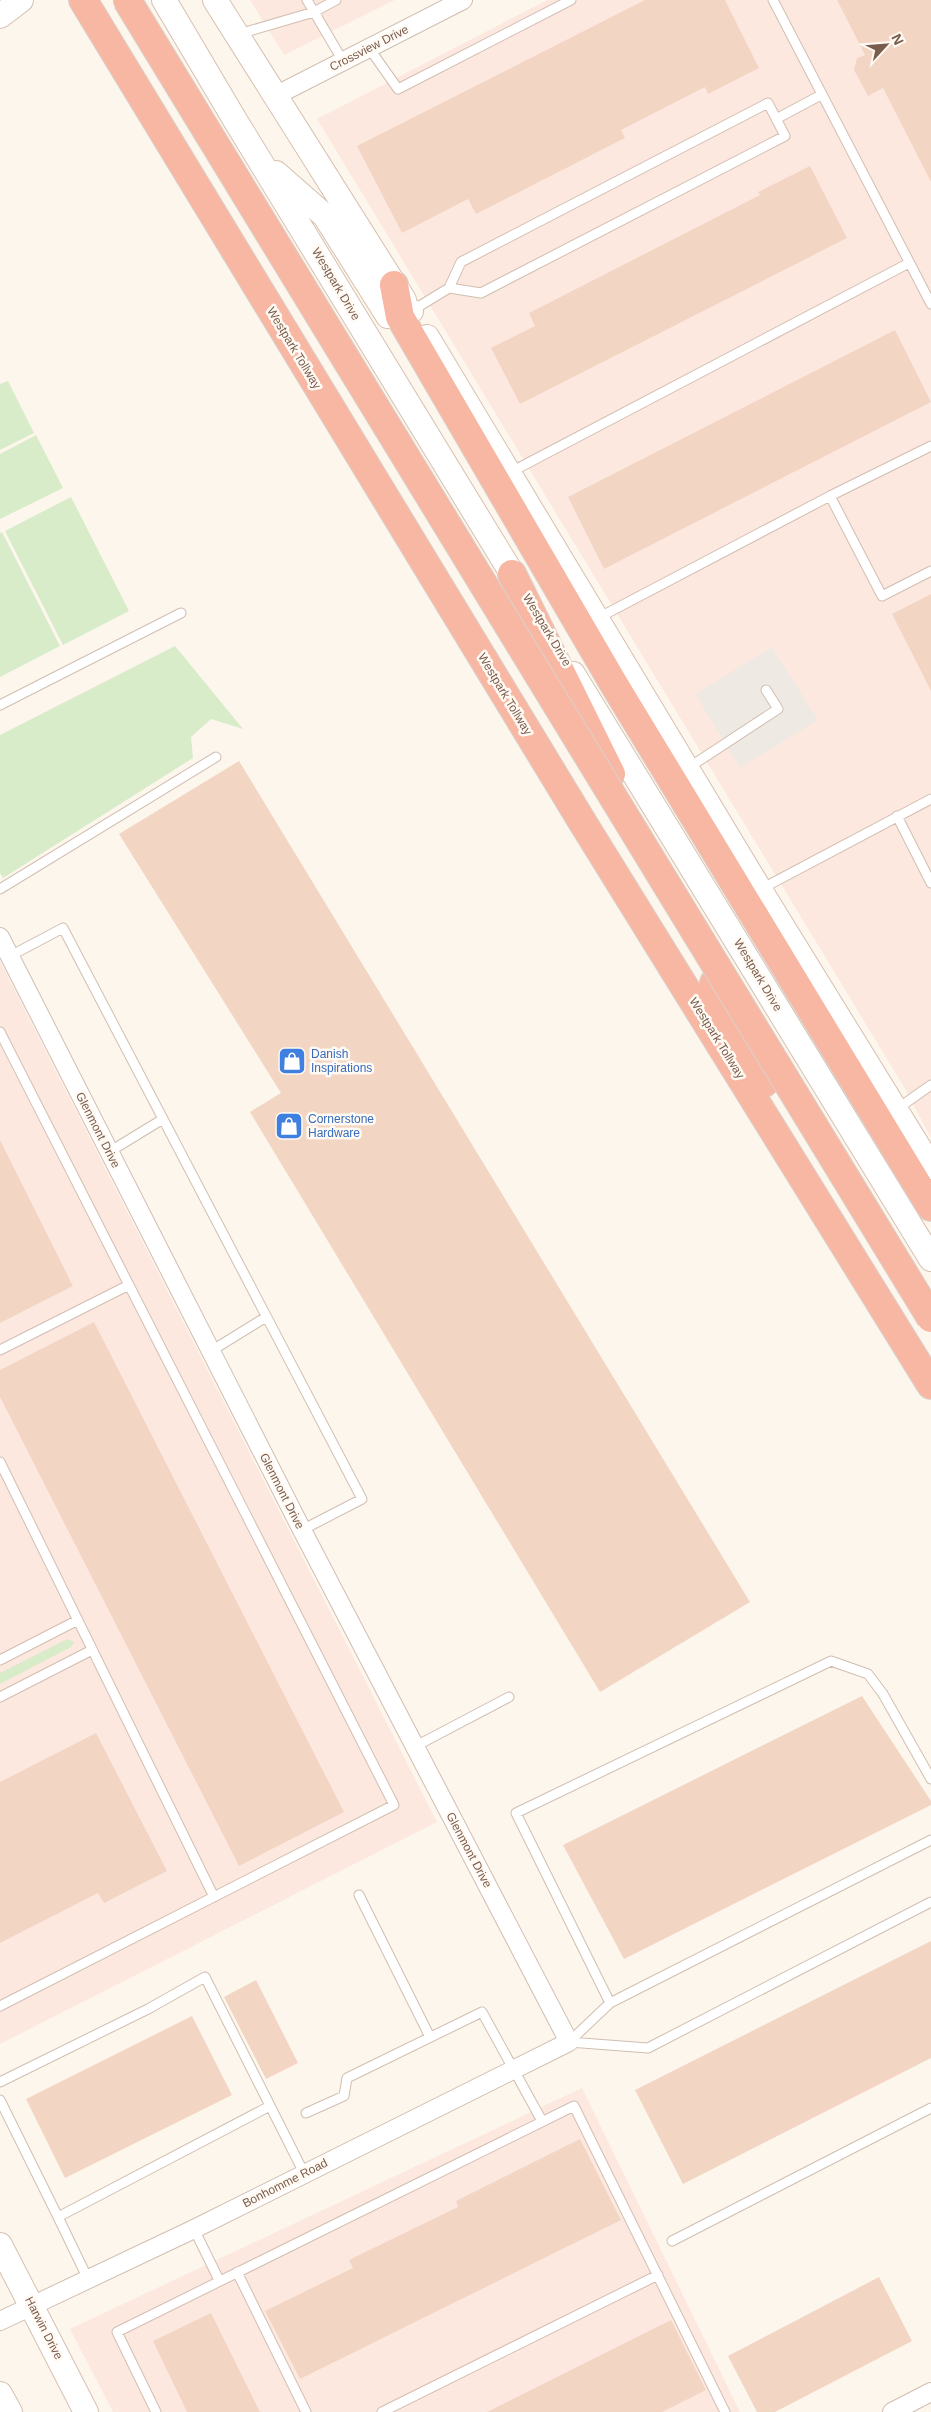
<svg xmlns="http://www.w3.org/2000/svg" width="931" height="2412" font-family="Arial,sans-serif">
  <style>
    .commercial { fill: #fde8e0 }
    .industrial { fill: #efe9e4 }
    .green { fill: #d8ecc9 }
    .building { fill: #f3d5c3 }
    .lines { fill: none; stroke-linecap: round; stroke-linejoin: round }
    .service-casing { stroke: #d1beb0; stroke-width: 11 }
    .minor-casing { stroke: #d1beb0; stroke-width: 20 }
    .secondary-casing { stroke: #d6c0b0; stroke-width: 26 }
    .motorway-casing { stroke: #dad1cd; stroke-width: 30 }
    .service { stroke: #fff; stroke-width: 9 }
    .minor { stroke: #fff; stroke-width: 18 }
    .secondary { stroke: #fff; stroke-width: 24 }
    .motorway { stroke: #f7b7a3; stroke-width: 28 }
    .motorway-bridge-casing { stroke: #dad1cd; stroke-width: 30; stroke-linecap: butt }
    .motorway-bridge { stroke: #f7b7a3; stroke-width: 28 }
    .labels { text-anchor: middle; stroke-width: 5; stroke-linejoin: round; paint-order: stroke }
    .street-label { font-size: 12px; fill: #7a5c4d; stroke: #fffaf3 }
    .shop-label { font-size: 12px; fill: #366cbe; stroke: #fffaf3; text-anchor: start }
  </style>
  <rect width="100%" height="100%" fill="#fdf6ec"/>
  <path class="commercial" d="M 250,0 L 395,0 L 284,55 Z
    M 547,0 L 931,0 L 931,1138 L 904,1087 L 317,119 Z
    M 0,961 L 437,1822 L 0,2044 Z
    M 582,2088 L 740,2412 L 113,2412 L 70,2329 Z"/>
  <path class="industrial" d="M 772,647 L 818,720 L 740,768 L 695,694 Z"/>
  <path class="green" d="M 8,381 L 34,433 L 0,450 L 0,384 Z
    M 36,435 L 63,488 L 0,519 L 0,454 Z
    M 71,497 L 129,611 L 63,645 L 5,531 Z
    M 2,532 L 60,646 L 0,677 L 0,533 Z
    M 175,646 L 243,729 L 211,719 L 191,737 L 193,758 L 3,878 L 0,873 L 0,735 Z
    M 67,1639 L 74,1642 L 71,1647 L 0,1684 L 0,1673 Z"/>
  <path class="building" d="M 645,0 L 725,0 L 759,68 L 708,94 L 705,87 L 621,130 L 625,138 L 476,214 L 468,199 L 402,233 L 357,146 Z
    M 837,0 L 931,0 L 931,182 L 883,88 L 868,96 L 854,70 L 857,58 L 865,55 Z
    M 810,166 L 847,238 L 520,404 L 491,348 L 535,326 L 529,313 L 760,195 L 758,192 Z
    M 895,330 L 931,402 L 604,569 L 568,497 Z
    M 931,594 L 931,691 L 892,614 Z
    M 239,761 L 750,1602 L 600,1692 L 250,1112 L 281,1093 L 119,834 Z
    M 0,1140 L 73,1286 L 0,1323 Z
    M 94,1322 L 344,1812 L 239,1866 L 0,1397 L 0,1370 Z
    M 862,1696 L 931,1801 L 931,1805 L 624,1959 L 563,1845 Z
    M 96,1733 L 167,1871 L 104,1903 L 98,1893 L 0,1943 L 0,1782 Z
    M 931,1941 L 931,2058 L 683,2184 L 635,2090 Z
    M 256,1980 L 298,2063 L 266,2079 L 224,1997 Z
    M 192,2016 L 232,2095 L 65,2178 L 26,2099 Z
    M 580,2139 L 621,2220 L 300,2379 L 265,2311 L 353,2268 L 349,2260 L 458,2207 L 456,2201 Z
    M 879,2277 L 912,2341 L 775,2412 L 757,2412 L 728,2356 Z
    M 211,2313 L 260,2412 L 187,2412 L 153,2341 Z
    M 671,2320 L 706,2390 L 662,2412 L 487,2412 Z"/>
  <g class="lines">
    <g class="service-casing">
      <path id="service" d="M 307,0 L 343,61
        M 773,0 L 931,304
        M 239,34 L 314,12 L 336,0
        M 369,48 L 398,89 L 571,0
        M 768,103 L 785,136 L 481,293 L 449,288 L 461,262 Z
        M 776,119 L 821,95
        M 413,310 L 449,288
        M 509,473 L 909,263
        M 830,496 L 882,596 L 931,571
        M 598,618 L 830,496 L 931,446
        M 0,705 L 181,613
        M 688,768 L 778,709 L 766,690
        M 897,816 L 931,883
        M 0,889 L 216,757
        M 761,889 L 931,799
        M 10,956 L 63,928 L 362,1499 L 302,1530
        M 0,1032 L 394,1805 L 0,2006
        M 897,1109 L 931,1085
        M 109,1152 L 163,1119
        M 0,1350 L 129,1285
        M 211,1351 L 266,1317
        M 0,1462 L 214,1897
        M 0,1660 L 78,1620
        M 0,1697 L 92,1650
        M 414,1747 L 509,1697
        M 359,1895 L 430,2037
        M 610,2003 L 516,1813 L 831,1661 L 868,1674 L 883,1694 L 931,1779
        M 569,2042 L 610,2003 L 931,1840
        M 569,2042 L 648,2048 L 931,1902
        M 0,2082 L 148,2009 L 205,1977 L 304,2173
        M 0,2100 L 58,2217 L 270,2106
        M 306,2113 L 344,2096 L 347,2078 L 482,2012 L 542,2121
        M 58,2217 L 88,2279
        M 194,2229 L 219,2280
        M 672,2241 L 931,2108
        M 237,2272 L 306,2412
        M 156,2412 L 117,2332 L 574,2106 L 725,2412
        M 382,2412 L 658,2275"/>
    </g>
    <g class="minor-casing">
      <path id="minor" d="M 275,96 L 463,0
        M 0,937 L 302,1530 L 569,2042 L 194,2229 L 0,2321
        M 892,2412 L 931,2392"/>
    </g>
    <g class="secondary-casing">
      <path id="secondary" d="M 164,0 L 235,120 L 522,590
        M 215,0 L 404,300
        M 0,16 L 21,0
        M 276,173 L 325,216 L 388,316 L 400,317 L 411,311
        M 427,337 L 760,890 L 931,1167
        M 573,674 L 931,1259
        M 0,2245 L 86,2412
        M 0,2394 L 10,2412"/>
    </g>
    <g class="motorway-casing">
      <path id="motorway" d="M 83,0 L 583,823 L 931,1385
        M 394,285 L 400,317 L 615,686 L 931,1207
        M 512,574 L 611,774
        M 714,983 L 764,1083"/>
    </g>
    <use href="#service" class="service"/>
    <use href="#minor" class="minor"/>
    <use href="#secondary" class="secondary"/>
    <use href="#motorway" class="motorway"/>
    <g class="motorway-bridge-casing">
      <path id="motorway-bridge" d="M 127,0 L 931,1318"/>
    </g>
    <use href="#motorway-bridge" class="motorway-bridge"/>
  </g>
  <defs>
    <g id="shop-square" transform="scale(1.4375)"><rect x="-9" y="-9" width="18" height="18" rx="4" fill="#3f7fe0" stroke="#fffaf3"/><path d="M-5-2.5h2.3a2.7 3.5 0 0 1 5.4 0H5L5.5 6h-11ZM-1.5-2.5h3a1.5 2.3 0 0 0-3 0Z" fill="#fff"/></g>
  </defs>
  <g fill-rule="evenodd">
    <use href="#shop-square" x="292" y="1061"/>
    <use href="#shop-square" x="289" y="1126"/>
  </g>
  <g class="labels">
    <g class="street-label">
      <text transform="translate(369 48) rotate(-27)" y="4">Crossview Drive</text>
      <text transform="translate(336 284) rotate(59)" y="4">Westpark Drive</text>
      <text transform="translate(294 348) rotate(59)" y="4">Westpark Tollway</text>
      <text transform="translate(547 630) rotate(59)" y="4">Westpark Drive</text>
      <text transform="translate(505 694) rotate(59)" y="4">Westpark Tollway</text>
      <text transform="translate(758 975) rotate(59)" y="4">Westpark Drive</text>
      <text transform="translate(717 1038) rotate(58)" y="4">Westpark Tollway</text>
      <text transform="translate(98 1130) rotate(63)" y="4">Glenmont Drive</text>
      <text transform="translate(282 1491) rotate(63)" y="4">Glenmont Drive</text>
      <text transform="translate(469 1850) rotate(62)" y="4">Glenmont Drive</text>
      <text transform="translate(285 2183) rotate(-27)" y="4">Bonhomme Road</text>
      <text transform="translate(44 2328) rotate(63)" y="4">Harwin Drive</text>
    </g>
    <g class="shop-label">
      <text x="311" y="1058">Danish<tspan x="311" dy="14">Inspirations</tspan></text>
      <text x="308" y="1123">Cornerstone<tspan x="308" dy="14">Hardware</tspan></text>
    </g>
  </g>
  <g transform="translate(886 45) rotate(64)" stroke="#fffaf3" stroke-width="4" paint-order="stroke">
  <path d="M0-4L9 19L0 12L-9 19Z" fill="#7a5c4d"/>
  <text y="-8" font-size="14" font-weight="bold" text-anchor="middle" fill="#7a5c4d">N</text>
  </g>
</svg>
